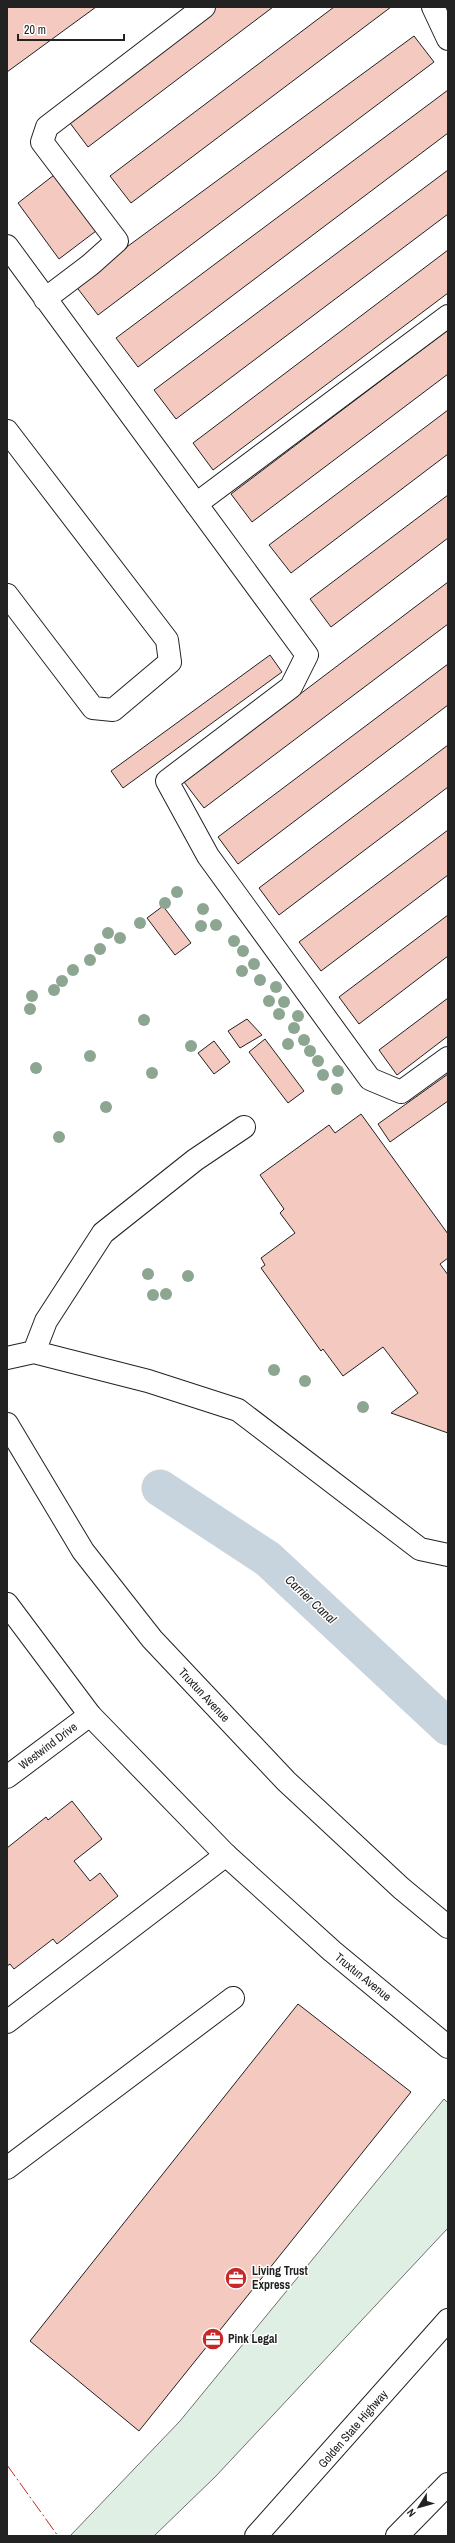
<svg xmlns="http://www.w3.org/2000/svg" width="455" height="2543" font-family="'Archivo Narrow',sans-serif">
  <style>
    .green { fill: #e0efe3; stroke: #6f6f6f }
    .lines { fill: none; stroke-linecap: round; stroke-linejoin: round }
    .canal { stroke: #c7d3dd; stroke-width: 37 }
    .building { fill: #f3c9c0; stroke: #222 }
    .minor-casing { stroke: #222; stroke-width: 24 }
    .major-casing { stroke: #222; stroke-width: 24 }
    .highway-casing { stroke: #222; stroke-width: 24 }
    .minor { stroke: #fff; stroke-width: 22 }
    .major { stroke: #fff; stroke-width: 22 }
    .highway { stroke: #fff; stroke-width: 22 }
    .power { stroke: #c62828; stroke-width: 1; stroke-dasharray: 14 3 2 3; stroke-linecap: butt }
    .tree { fill: #8da692 }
    .labels { text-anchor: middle; stroke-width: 3; stroke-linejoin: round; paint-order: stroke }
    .street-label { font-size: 12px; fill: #222; stroke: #fff }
    .poi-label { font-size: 12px; font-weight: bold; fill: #222; stroke: #fff; text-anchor: start }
    .water-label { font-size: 13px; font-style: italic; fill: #222; stroke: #fff }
  </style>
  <rect width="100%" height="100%" fill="#fff"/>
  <path class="green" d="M 444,2099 L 448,2103 L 448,2228 L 216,2476 L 154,2536 L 70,2536 L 180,2421 Z"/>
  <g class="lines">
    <path class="canal" d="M 160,1488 L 268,1559 L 448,1727"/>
  </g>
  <path class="building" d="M 7,7 L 96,7 L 7,72 Z
    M 216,7 L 273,7 L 88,147 L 67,119 Z
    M 334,7 L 391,7 L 131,203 L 110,176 Z
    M 414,36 L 434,62 L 98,315 L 75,285 Z
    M 448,90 L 448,133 L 138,367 L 116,338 Z
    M 448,170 L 448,214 L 176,419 L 154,390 Z
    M 54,175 L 96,231 L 59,259 L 18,203 Z
    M 448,250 L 448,293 L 213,470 L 193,443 Z
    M 448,330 L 448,374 L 252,522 L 231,494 Z
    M 448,410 L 448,454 L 291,573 L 269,545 Z
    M 448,495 L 448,538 L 331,627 L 310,599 Z
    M 448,582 L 448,624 L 204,808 L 184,782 Z
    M 270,655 L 282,672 L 123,788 L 111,771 Z
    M 448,664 L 448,705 L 238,864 L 218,837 Z
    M 448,745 L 448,787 L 279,915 L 259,888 Z
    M 448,830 L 448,875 L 321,971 L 299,942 Z
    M 163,906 L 191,943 L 175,955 L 147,918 Z
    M 448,915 L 448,956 L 359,1024 L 339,997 Z
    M 448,998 L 448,1036 L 397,1075 L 379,1050 Z
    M 247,1019 L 262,1035 L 240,1048 L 228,1031 Z
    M 265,1039 L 304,1091 L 288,1103 L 249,1052 Z
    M 214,1041 L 230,1062 L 214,1074 L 198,1053 Z
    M 448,1074 L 448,1101 L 390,1142 L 378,1124 Z
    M 361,1114 L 448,1234 L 448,1258 L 440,1264 L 448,1275 L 448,1433 L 391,1413 L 418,1393 L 383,1347 L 343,1376 L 323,1349 L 321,1351 L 261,1268 L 265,1265 L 261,1258 L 295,1233 L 280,1213 L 284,1209 L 260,1175 L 329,1125 L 335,1133 Z
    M 72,1801 L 102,1839 L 74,1861 L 90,1881 L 100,1873 L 118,1896 L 57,1944 L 53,1939 L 14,1969 L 10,1964 L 7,1966 L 7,1848 L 46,1817 L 48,1820 Z
    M 298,2004 L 411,2092 L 139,2431 L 30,2341 Z"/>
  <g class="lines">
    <g class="minor-casing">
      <path id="minor" d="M 433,7 L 448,39
        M 7,246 L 307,655 L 291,687 L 167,781 L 208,856 L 370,1079 L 401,1092 L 448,1058
        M 45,299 L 90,265 L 117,241 L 42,142 L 47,127 L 204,7
        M 7,431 L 167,640 L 170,662 L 113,710 L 93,708 L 7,595
        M 196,504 L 448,316
        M 34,1352 L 46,1321 L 103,1233 L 195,1160 L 244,1127
        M 7,1358 L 34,1352 L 148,1381 L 238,1410 L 420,1549 L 448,1555
        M 7,1777 L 90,1715
        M 7,2022 L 226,1855
        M 7,2168 L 233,1998"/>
    </g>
    <g class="major-casing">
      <path id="major" d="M 7,1424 L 83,1551 L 152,1639 L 286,1781 L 401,1888 L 448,1927
        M 7,1604 L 90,1715 L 226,1855 L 332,1951 L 448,2047"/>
    </g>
    <g class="highway-casing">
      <path id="highway" d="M 256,2536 L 448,2320
        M 397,2536 L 448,2484"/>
    </g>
    <use href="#minor" class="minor"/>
    <use href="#major" class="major"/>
    <use href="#highway" class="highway"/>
    <path class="power" d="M 7,2465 L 58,2536"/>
  </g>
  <g class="tree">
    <circle cx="177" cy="892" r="6"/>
    <circle cx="165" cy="903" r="6"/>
    <circle cx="203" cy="909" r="6"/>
    <circle cx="140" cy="923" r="6"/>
    <circle cx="216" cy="925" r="6"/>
    <circle cx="201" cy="926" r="6"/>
    <circle cx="108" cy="933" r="6"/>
    <circle cx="120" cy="938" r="6"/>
    <circle cx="234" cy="941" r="6"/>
    <circle cx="100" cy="949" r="6"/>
    <circle cx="243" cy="951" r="6"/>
    <circle cx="90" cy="960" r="6"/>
    <circle cx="254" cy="964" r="6"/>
    <circle cx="73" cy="970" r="6"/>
    <circle cx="242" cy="971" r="6"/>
    <circle cx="260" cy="980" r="6"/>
    <circle cx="62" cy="981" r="6"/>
    <circle cx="276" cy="987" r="6"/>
    <circle cx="54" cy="990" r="6"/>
    <circle cx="32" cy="996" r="6"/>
    <circle cx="269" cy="1001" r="6"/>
    <circle cx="284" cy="1002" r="6"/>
    <circle cx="30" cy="1009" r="6"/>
    <circle cx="279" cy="1014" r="6"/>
    <circle cx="298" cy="1016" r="6"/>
    <circle cx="144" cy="1020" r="6"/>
    <circle cx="294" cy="1028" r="6"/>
    <circle cx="304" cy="1040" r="6"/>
    <circle cx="288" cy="1044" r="6"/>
    <circle cx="191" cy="1046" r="6"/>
    <circle cx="310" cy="1051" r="6"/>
    <circle cx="90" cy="1056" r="6"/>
    <circle cx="318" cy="1061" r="6"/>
    <circle cx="36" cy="1068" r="6"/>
    <circle cx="338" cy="1071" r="6"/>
    <circle cx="152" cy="1073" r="6"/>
    <circle cx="323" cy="1075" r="6"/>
    <circle cx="337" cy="1089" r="6"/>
    <circle cx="106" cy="1107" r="6"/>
    <circle cx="59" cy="1137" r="6"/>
    <circle cx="148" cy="1274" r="6"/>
    <circle cx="188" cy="1276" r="6"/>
    <circle cx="166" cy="1294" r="6"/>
    <circle cx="153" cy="1295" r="6"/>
    <circle cx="274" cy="1370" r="6"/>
    <circle cx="305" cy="1381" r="6"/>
    <circle cx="363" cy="1407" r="6"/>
  </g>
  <defs>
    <g id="office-disc" transform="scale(1.15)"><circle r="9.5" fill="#c62828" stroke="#fff"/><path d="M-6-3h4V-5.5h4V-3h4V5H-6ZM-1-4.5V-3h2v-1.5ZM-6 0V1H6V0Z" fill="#fff"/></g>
  </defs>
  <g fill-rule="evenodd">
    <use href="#office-disc" x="236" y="2278"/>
    <use href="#office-disc" x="213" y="2339"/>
  </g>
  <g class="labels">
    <g class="street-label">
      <text transform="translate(204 1695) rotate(47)" y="4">Truxtun Avenue</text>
      <text transform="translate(48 1746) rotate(-37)" y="4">Westwind Drive</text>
      <text transform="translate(363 1977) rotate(39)" y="4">Truxtun Avenue</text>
      <text transform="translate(353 2429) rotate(-49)" y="4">Golden State Highway</text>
    </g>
    <g class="poi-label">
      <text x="252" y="2275">Living Trust<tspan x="252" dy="14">Express</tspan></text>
      <text x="228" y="2343">Pink Legal</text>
    </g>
    <g class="water-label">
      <text transform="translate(311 1599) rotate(43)" y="5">Carrier Canal</text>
    </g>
  </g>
  <rect width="455" height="2543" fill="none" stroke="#222222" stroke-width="16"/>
  <g transform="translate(419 2507) rotate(233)" stroke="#ffffff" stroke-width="3" paint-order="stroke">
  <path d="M0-3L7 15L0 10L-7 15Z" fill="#222222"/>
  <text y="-6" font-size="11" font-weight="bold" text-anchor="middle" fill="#222222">N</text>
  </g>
  <path d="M18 34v6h106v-6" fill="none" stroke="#222222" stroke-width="2"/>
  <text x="24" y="34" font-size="12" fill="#222222" stroke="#ffffff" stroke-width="3" paint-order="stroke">20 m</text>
</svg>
